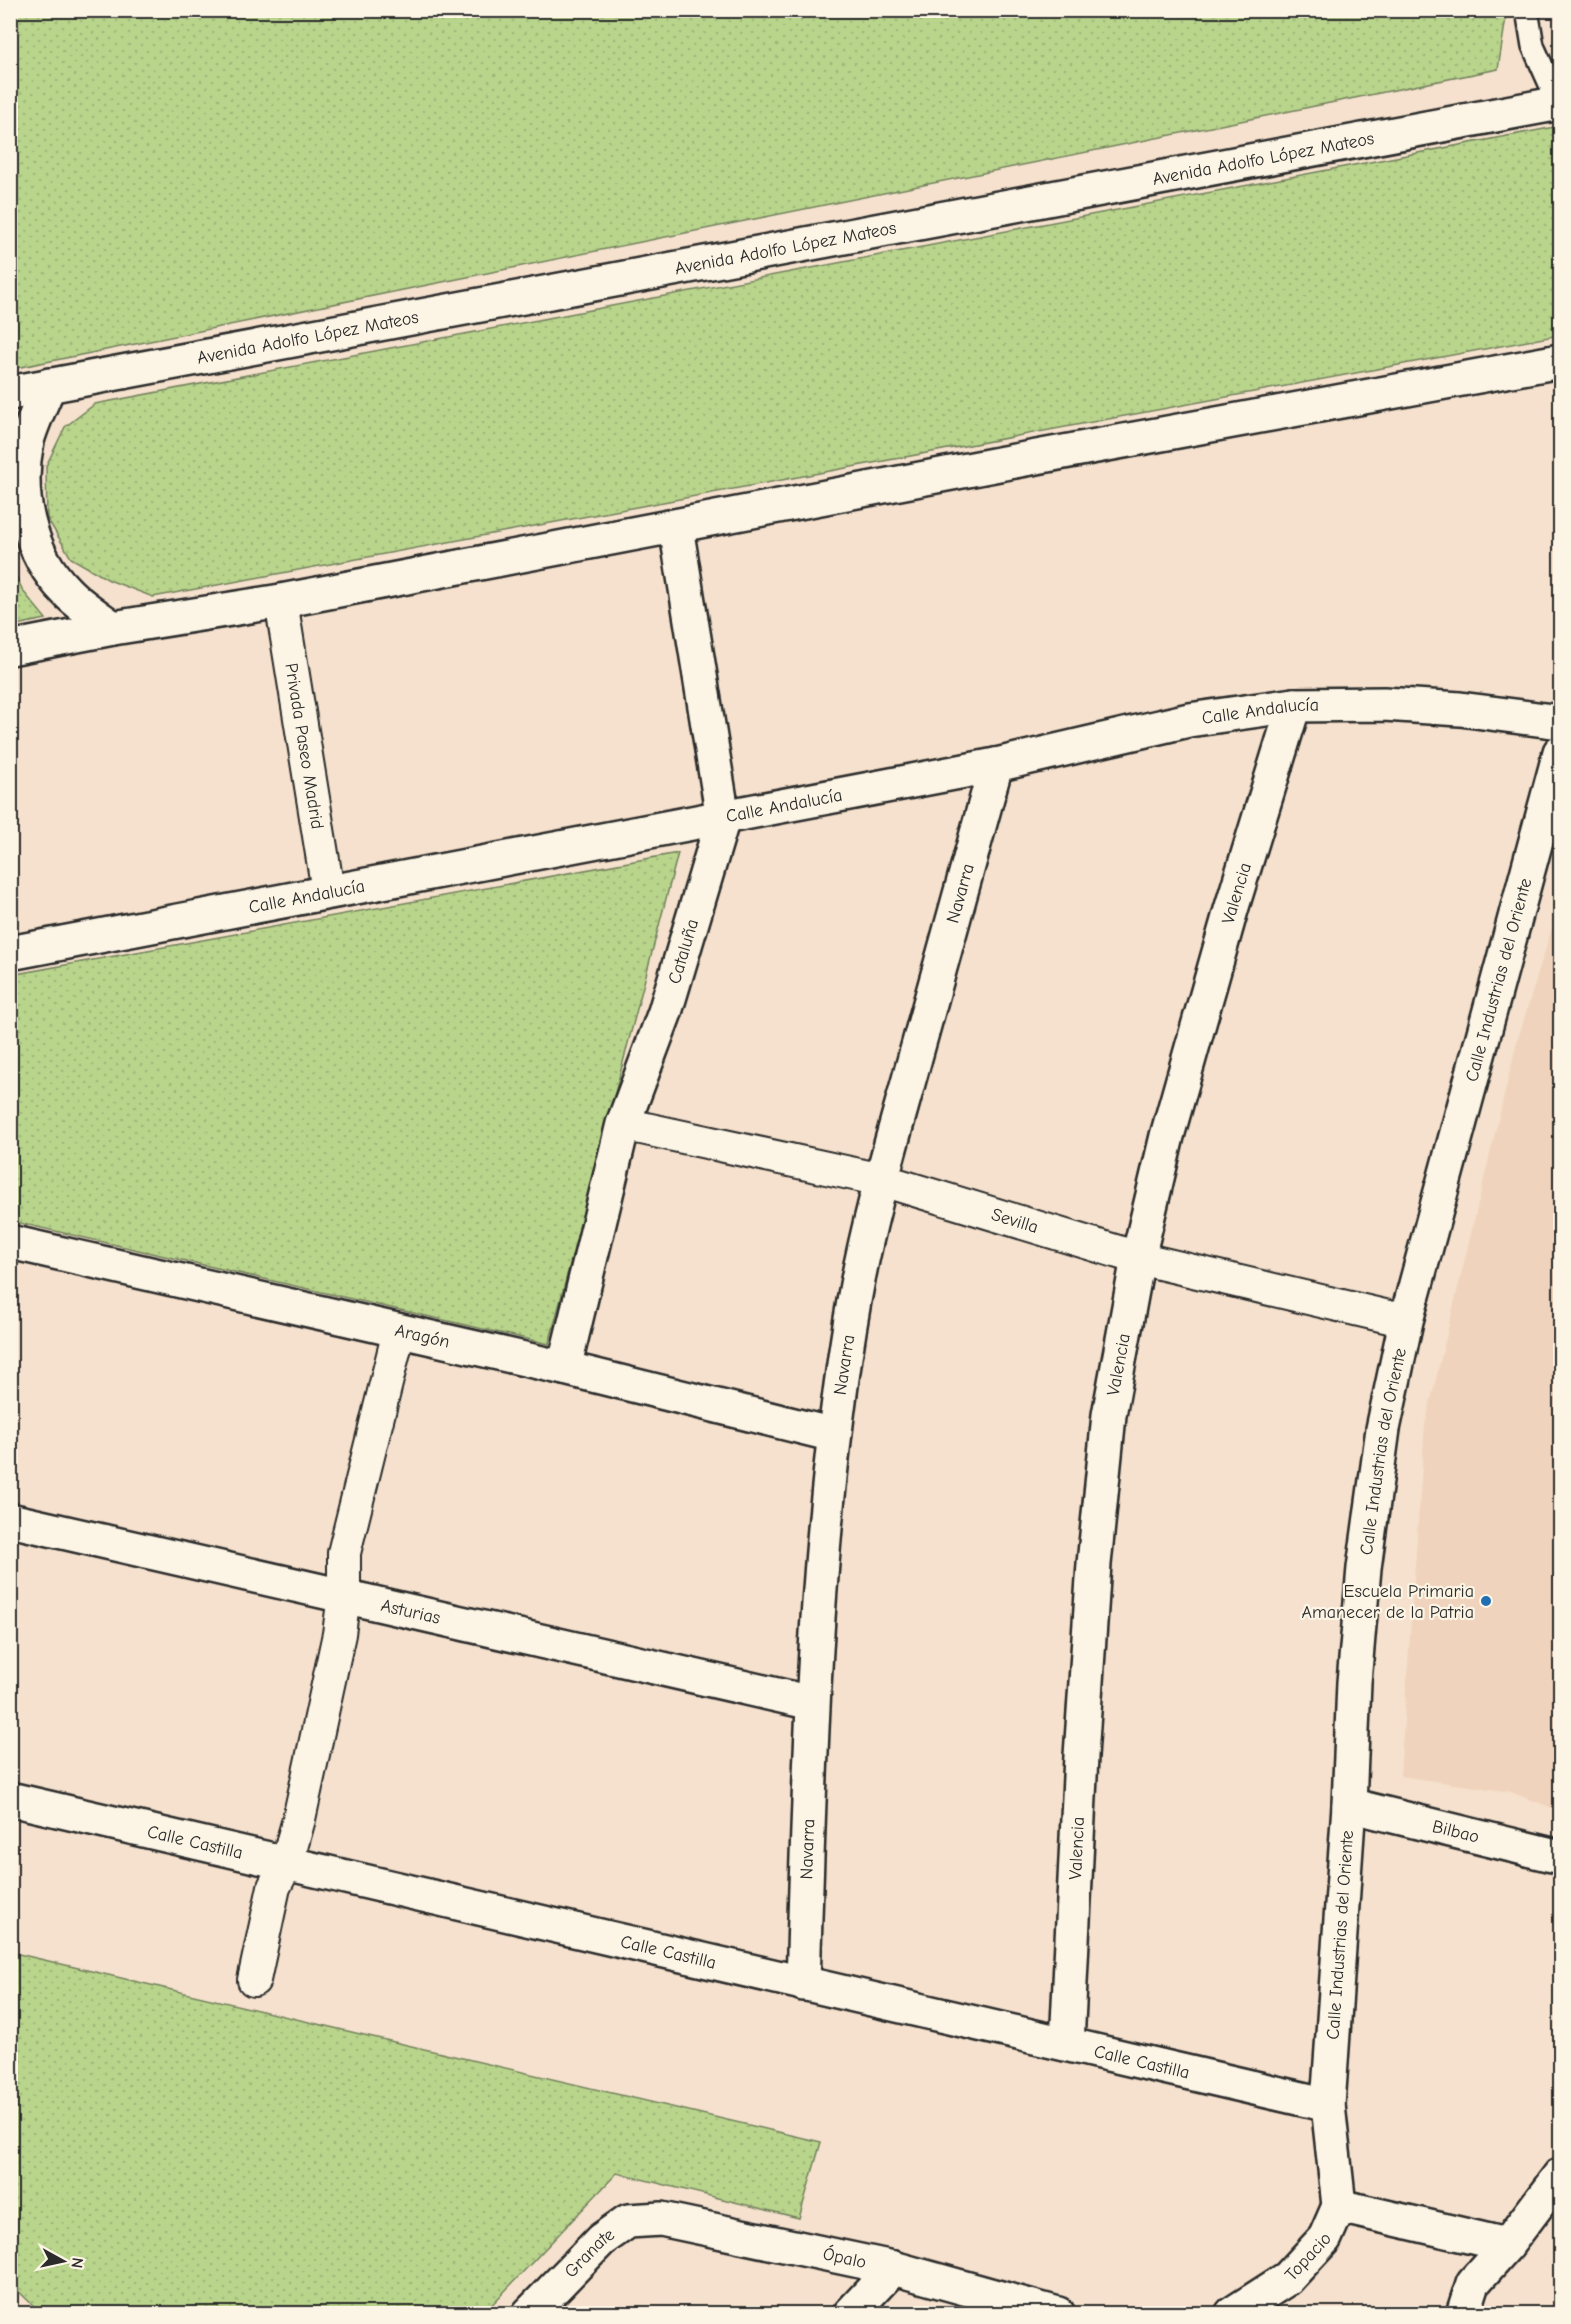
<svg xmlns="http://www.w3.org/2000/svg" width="1571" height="2324" font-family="'Comic Neue',sans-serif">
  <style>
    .built { fill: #f0d3bc }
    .grass { fill: url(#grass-dots); stroke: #72805c; stroke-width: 1.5 }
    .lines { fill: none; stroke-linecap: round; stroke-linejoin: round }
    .service-casing { stroke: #2b2b2b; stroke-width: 26 }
    .pedestrian-casing { stroke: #2b2b2b; stroke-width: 36 }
    .minor-casing { stroke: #2b2b2b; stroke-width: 38 }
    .secondary-casing { stroke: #2b2b2b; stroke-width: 38 }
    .service { stroke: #fcf5e5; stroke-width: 21 }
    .pedestrian { stroke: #fcf5e5; stroke-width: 32 }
    .minor { stroke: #fcf5e5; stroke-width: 33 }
    .secondary { stroke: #fcf5e5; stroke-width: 33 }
    .poi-dot { fill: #1f6fb2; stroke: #fcf5e5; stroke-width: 2 }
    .labels { text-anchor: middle; stroke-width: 4.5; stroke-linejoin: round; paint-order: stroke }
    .street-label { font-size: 18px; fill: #2b2b2b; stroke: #fcf5e5 }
    .poi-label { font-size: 18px; fill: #2b2b2b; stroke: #fcf5e5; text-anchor: end }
  </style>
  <defs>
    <pattern id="grass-dots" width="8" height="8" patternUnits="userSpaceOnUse" patternTransform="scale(1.5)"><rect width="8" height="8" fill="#b9d58c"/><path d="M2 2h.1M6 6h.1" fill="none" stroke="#9fb779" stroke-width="1.8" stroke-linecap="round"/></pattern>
  </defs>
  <rect width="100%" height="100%" fill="#f5e1cd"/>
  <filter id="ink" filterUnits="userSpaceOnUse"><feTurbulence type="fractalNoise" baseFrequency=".0167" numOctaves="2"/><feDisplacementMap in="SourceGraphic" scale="12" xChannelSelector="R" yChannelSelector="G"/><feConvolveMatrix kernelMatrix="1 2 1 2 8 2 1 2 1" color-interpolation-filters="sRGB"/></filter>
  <g filter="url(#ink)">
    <path class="built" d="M 1560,902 L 1560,1811 L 1511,1792 L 1400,1776 L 1425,1425 L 1517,1042 Z"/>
    <path class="grass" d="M 11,10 L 1507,10 L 1507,11 L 1498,69 L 11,369 Z
      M 1560,126 L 1560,335 L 153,597 L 109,580 L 71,558 L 47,518 L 46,466 L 65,427 L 95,404 Z
      M 11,565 L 23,591 L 46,619 L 11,626 Z
      M 678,853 L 549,1344 L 11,1221 L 11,975 Z
      M 10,1952 L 821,2142 L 799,2218 L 617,2173 L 484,2313 L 41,2313 L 11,2284 Z"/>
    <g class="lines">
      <g class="service-casing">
        <path id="service" d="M 1527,10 L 1533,46 L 1559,104"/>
      </g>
      <g class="pedestrian-casing">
        <g id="pedestrian">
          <path id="s1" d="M 281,601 L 328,891"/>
          <path id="s2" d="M 623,1124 L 882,1180 L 1138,1258 L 1406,1321"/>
          <path d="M 254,1980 L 274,1887 L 287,1862 L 299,1819 L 339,1634 L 344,1595 L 344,1553 L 399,1331"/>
        </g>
      </g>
      <g class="minor-casing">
        <g id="minor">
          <path id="s3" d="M 10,953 L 996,765 L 1189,720 L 1294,705 L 1384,704 L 1460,709 L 1560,722"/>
          <path id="s4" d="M 10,1242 L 564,1368 L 834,1435"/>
          <path id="s5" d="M 564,1368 L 623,1124 L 665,1012 L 723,818 L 676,527"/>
          <path id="s6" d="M 10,1520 L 812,1703"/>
          <path id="s7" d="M 10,1799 L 1328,2105"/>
          <path id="s8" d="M 1349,1805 L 1560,1857"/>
          <path id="s9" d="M 803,1984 C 810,1755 815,1527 854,1301 C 867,1227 888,1155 908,1083 C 937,977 966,871 996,765"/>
          <path id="s10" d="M 1067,2044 L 1081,1756 L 1094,1564 L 1109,1415 L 1138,1258 L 1167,1136 L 1231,910 L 1294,705"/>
          <path id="s11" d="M 1339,2206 L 1328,2105 L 1349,1805 L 1354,1682 L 1364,1568 L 1383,1429 L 1406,1321 L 1560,752"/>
          <path d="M 1339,2206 L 1507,2245"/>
          <path id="s12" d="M 529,2314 L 601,2240 L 628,2221 L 661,2219 L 893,2268 L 1058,2314"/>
          <path d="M 850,2314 L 893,2268"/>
          <path id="s13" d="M 1232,2314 L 1288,2278 L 1325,2238 L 1339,2206"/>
          <path d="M 1463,2314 L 1473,2283 L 1507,2245 L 1560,2175"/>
        </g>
      </g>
      <g class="secondary-casing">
        <g id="secondary">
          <path d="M 49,385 C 42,403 32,422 27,441 C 16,493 28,553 66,591 C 79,605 97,616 113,628"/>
          <path id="s14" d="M 10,393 L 1560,103"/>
          <path d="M 10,648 L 113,628 L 281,601 L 1004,463 L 1560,361"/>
        </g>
      </g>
      <use href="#service" class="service"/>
      <use href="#pedestrian" class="pedestrian"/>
      <use href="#minor" class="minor"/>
      <use href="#secondary" class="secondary"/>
    </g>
  </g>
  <circle class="poi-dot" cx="1486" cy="1601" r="6"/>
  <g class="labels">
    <g class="street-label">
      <text dy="6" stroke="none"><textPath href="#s14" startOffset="1275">Avenida Adolfo López Mateos</textPath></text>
      <text dy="6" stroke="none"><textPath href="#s14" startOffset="789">Avenida Adolfo López Mateos</textPath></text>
      <text dy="6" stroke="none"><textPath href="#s14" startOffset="303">Avenida Adolfo López Mateos</textPath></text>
      <text dy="6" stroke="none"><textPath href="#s3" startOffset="1274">Calle Andalucía</textPath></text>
      <text dy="6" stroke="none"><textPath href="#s1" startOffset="147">Privada Paseo Madrid</textPath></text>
      <text dy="6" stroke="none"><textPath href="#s3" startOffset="788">Calle Andalucía</textPath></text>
      <text dy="6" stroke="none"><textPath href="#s10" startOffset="1168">Valencia</textPath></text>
      <text dy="6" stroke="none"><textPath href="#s9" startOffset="1107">Navarra</textPath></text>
      <text dy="6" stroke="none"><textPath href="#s3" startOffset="302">Calle Andalucía</textPath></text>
      <text dy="6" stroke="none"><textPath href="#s5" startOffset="434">Cataluña</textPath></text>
      <text dy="6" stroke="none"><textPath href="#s11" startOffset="1244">Calle Industrias del Oriente</textPath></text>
      <text dy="6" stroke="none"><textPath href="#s2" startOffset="404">Sevilla</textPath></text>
      <text dy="6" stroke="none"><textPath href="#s4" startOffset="423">Aragón</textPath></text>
      <text dy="6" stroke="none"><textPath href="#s10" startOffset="682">Valencia</textPath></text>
      <text dy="6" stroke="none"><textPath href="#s9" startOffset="621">Navarra</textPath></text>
      <text dy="6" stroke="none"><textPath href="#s11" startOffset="758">Calle Industrias del Oriente</textPath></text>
      <text dy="6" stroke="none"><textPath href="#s6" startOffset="411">Asturias</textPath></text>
      <text dy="6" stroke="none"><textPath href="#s8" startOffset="110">Bilbao</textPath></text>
      <text dy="6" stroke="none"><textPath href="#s7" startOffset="190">Calle Castilla</textPath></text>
      <text dy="6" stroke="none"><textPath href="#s10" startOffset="196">Valencia</textPath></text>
      <text dy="6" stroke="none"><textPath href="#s9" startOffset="135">Navarra</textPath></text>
      <text dy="6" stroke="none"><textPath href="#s11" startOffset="272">Calle Industrias del Oriente</textPath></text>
      <text dy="6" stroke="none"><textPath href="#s7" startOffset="676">Calle Castilla</textPath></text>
      <text dy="6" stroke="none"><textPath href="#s7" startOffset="1162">Calle Castilla</textPath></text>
      <text dy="6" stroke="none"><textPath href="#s12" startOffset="86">Granate</textPath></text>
      <text dy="6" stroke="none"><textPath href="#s13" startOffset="96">Topacio</textPath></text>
      <text dy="6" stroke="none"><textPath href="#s12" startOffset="357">Ópalo</textPath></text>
    </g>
    <g class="poi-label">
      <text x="1474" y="1597">Escuela Primaria<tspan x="1474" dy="21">Amanecer de la Patria</tspan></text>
    </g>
  </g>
  <rect width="1571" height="2324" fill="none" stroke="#fcf5e5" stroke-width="36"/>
  <rect x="18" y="18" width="1535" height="2288" fill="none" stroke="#2b2b2b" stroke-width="2" filter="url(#ink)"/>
  <g transform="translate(63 2261) rotate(98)" stroke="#fcf5e5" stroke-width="4.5" paint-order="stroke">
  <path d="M0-4.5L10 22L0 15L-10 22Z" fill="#2b2b2b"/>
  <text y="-9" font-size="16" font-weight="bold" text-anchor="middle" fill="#2b2b2b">N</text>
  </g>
</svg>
